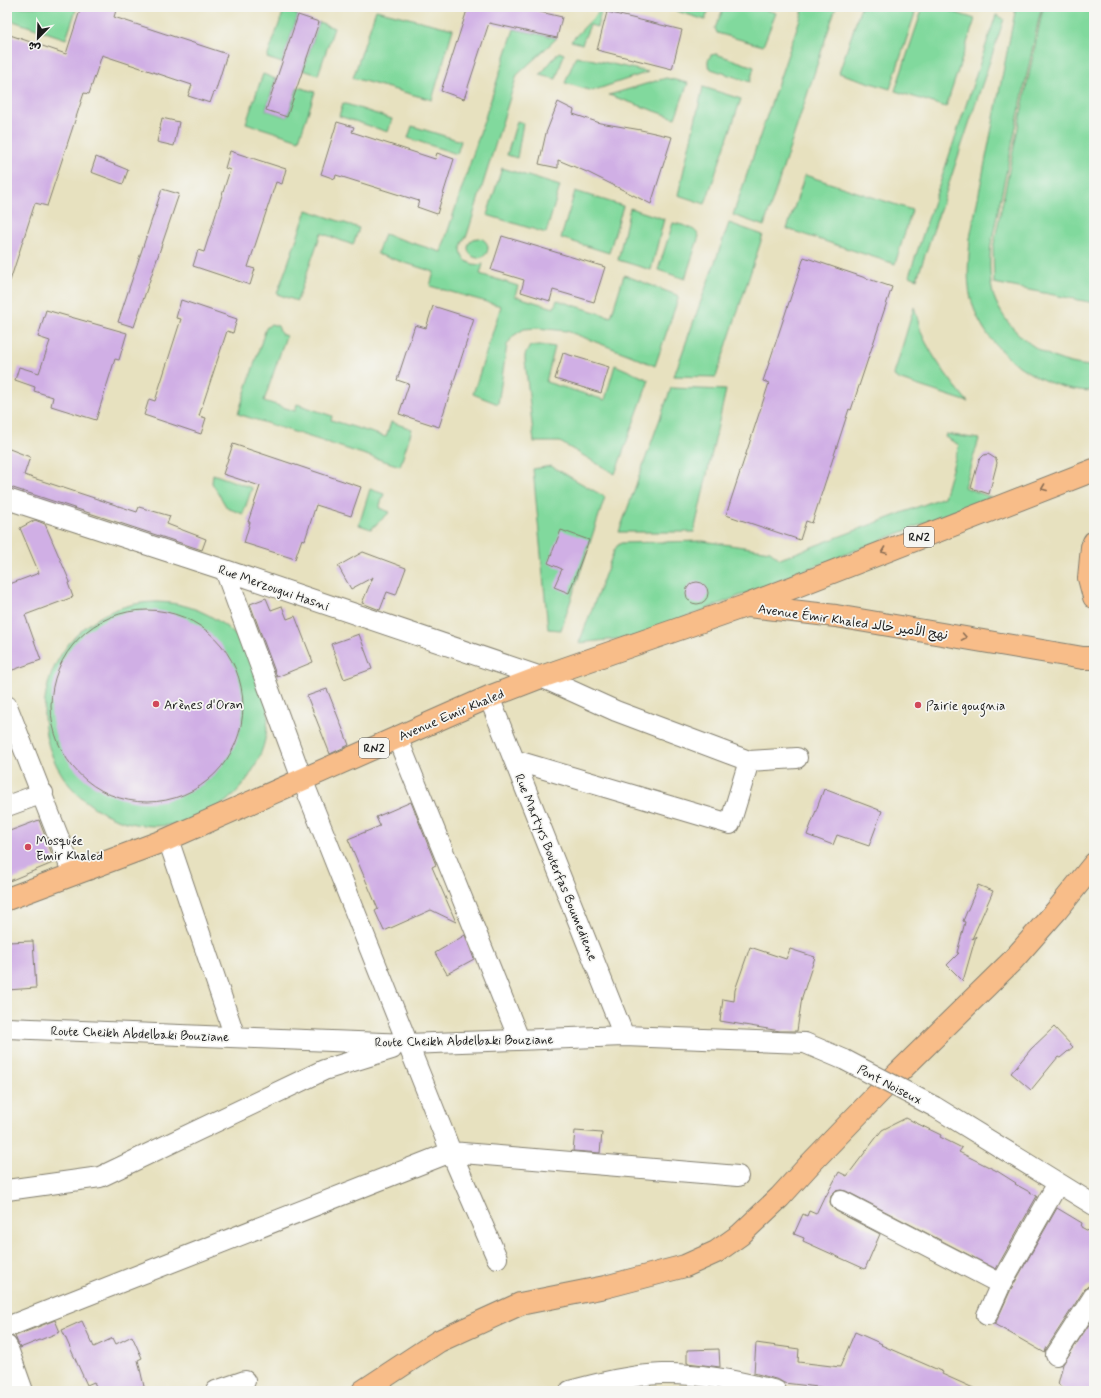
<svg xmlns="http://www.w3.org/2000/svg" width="1101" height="1398" font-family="Mynerve,'Playpen Sans Arabic',sans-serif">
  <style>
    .green { fill: #81d99d; stroke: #4e7a5c }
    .building { fill: #d0afe5 }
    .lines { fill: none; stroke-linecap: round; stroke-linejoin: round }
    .minor-casing { stroke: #827e6e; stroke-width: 22 }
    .major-casing { stroke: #827e6e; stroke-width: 24 }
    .minor { stroke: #fff; stroke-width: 20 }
    .major { stroke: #f8bd89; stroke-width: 22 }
    .minor-bridge-casing { stroke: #827e6e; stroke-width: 22; stroke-linecap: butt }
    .minor-bridge { stroke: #fff; stroke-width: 20 }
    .oneway { stroke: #8a6c52 }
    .poi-dot { fill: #d1495b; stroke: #f6f6f2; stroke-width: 1.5 }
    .labels { text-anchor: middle; stroke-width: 3.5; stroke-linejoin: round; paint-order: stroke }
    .shield { fill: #f6f6f2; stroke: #5d5d5c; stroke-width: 1 }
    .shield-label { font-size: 12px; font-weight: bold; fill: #1c1c1c }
    .street-label { font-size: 13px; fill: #1c1c1c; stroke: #f6f6f2 }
    .poi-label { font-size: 13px; fill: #1c1c1c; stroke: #f6f6f2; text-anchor: start }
  </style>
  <rect width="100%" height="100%" fill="#f6f6f2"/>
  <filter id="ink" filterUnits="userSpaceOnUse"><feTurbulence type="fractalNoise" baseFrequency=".025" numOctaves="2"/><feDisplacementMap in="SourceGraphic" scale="8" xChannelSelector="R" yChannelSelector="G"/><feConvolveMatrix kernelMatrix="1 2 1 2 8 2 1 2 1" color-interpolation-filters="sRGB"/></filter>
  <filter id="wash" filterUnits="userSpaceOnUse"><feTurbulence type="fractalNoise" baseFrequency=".012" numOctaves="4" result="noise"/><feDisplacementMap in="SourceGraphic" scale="16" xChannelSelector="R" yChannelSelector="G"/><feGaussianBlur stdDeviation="0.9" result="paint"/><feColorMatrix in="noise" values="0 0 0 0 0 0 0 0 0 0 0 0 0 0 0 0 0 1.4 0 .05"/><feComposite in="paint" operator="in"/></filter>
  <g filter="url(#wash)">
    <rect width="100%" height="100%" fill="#e7e1bf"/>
    <path class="green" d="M 7,7 L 77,7 L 66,39 L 7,19 Z
      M 664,7 L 710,7 L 705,20 Z
      M 724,7 L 758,7 L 776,13 L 763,46 L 717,33 L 715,28 Z
      M 804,7 L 836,7 L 764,226 L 733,215 Z
      M 861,7 L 917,7 L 890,89 L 839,73 Z
      M 923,7 L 938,7 L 975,19 L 946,107 L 895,91 Z
      M 1016,7 L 1042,7 L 1039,18 L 991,244 C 989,260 989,288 996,302 C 1013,340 1053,365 1094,366 L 1094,391 C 1040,391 985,352 971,299 C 966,279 969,258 970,238 Z
      M 1044,7 L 1094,7 L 1094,303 L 994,283 L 993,248 L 1042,12 Z
      M 602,9 L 597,27 L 590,25 L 582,44 L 571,41 Z
      M 284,10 L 298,15 L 282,63 L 267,58 Z
      M 376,10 L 453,29 L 432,100 L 353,78 Z
      M 996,15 L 1004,19 L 917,279 L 909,276 Z
      M 319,22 L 334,28 L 318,75 L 303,70 Z
      M 514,29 L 557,38 L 517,75 L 467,235 C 454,250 464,268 483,264 L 480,274 L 518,286 L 515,296 L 554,308 L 557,300 L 611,317 L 624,275 L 679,296 L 655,366 L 630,355 L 567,331 L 537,328 L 524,329 L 513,336 L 507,345 L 498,404 L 473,394 L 501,306 L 430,286 L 434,272 L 377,254 L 384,234 L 441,252 Z
      M 559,52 L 564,54 L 556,79 L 540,75 Z
      M 716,54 L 754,67 L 750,82 L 711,69 L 708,65 L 708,60 L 711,55 Z
      M 576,56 L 648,72 L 592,91 L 565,83 Z
      M 263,74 L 276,79 L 266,110 L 287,117 L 298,87 L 315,92 L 299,140 L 246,123 Z
      M 666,78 L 688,83 L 675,118 L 609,95 Z
      M 703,87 L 741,99 L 705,204 L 678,195 Z
      M 343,103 L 392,119 L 388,132 L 339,116 Z
      M 517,121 L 523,123 L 517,158 L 507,155 Z
      M 412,126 L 461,141 L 457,154 L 408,138 Z
      M 502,168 L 560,186 L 546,233 L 487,215 Z
      M 805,175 L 912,210 L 895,264 L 787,229 Z
      M 575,191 L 623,206 L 609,253 L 561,238 Z
      M 630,208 L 664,219 L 651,270 L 618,260 Z
      M 307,210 L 359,228 L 353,245 L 321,233 L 297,301 L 277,294 Z
      M 673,223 C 682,225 695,227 699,236 L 685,279 L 658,270 Z
      M 729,223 L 763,235 L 716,377 L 674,376 Z
      M468 248a10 10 0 1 1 20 0a10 10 0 1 1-20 0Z
      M 914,307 C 917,315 919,324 921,332 C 932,358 950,380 968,402 L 901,380 L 895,377 L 894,375 L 895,371 Z
      M 271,324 L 278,326 L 281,334 L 286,336 L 264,401 L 295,411 L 297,404 L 332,416 L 331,420 L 386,437 L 391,422 L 412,429 L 400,466 L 238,414 L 266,328 Z
      M 530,346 L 549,346 L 555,347 L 546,382 L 605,400 L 615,365 L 649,380 L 615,474 L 560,442 L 534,442 L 525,360 L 525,355 Z
      M 671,388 L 726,390 L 694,532 L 619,532 Z
      M 946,434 L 979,439 L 964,487 L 991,497 L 635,637 L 579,643 L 614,551 L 617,546 L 621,543 L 703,541 L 770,551 L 780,559 L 944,497 L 959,445 L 945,437 Z
      M 551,466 L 605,497 L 561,630 L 548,629 L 533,469 Z
      M 213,474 L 252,488 L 243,514 L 227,508 L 212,483 Z
      M 370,489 L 384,494 L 379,508 L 390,512 L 371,529 L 359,525 Z
      M44 714a112 112 0 1 1 224 0a112 112 0 1 1-224 0Z"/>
    <g id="blocks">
      <path class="building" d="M 81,7 L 117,7 L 114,17 L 227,54 L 215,93 L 214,92 L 210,103 L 188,96 L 192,85 L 102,55 L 89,94 L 84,93 L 47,206 L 35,203 L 10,281 L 7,280 L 7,34 L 66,54 Z
        M 468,7 L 519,7 L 562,17 L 557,38 L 489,23 L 464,99 L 441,91 Z
        M 607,12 L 682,30 L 672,69 L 597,50 Z
        M 298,15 L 319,22 L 287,117 L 266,110 Z
        M 558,102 L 574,110 L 573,114 L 600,123 L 641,130 L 672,137 L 651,204 L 587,172 L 558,160 L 558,168 L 539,164 L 546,133 Z
        M 162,118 L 179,122 L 174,146 L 157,142 Z
        M 337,122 L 354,127 L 352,132 L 435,159 L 437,153 L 454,159 L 437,214 L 417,207 L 419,201 L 336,175 L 335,179 L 321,174 Z
        M 230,151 L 286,169 L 282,184 L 276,182 L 248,267 L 255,269 L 250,285 L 193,266 L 198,250 L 204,252 L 230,170 L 225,168 Z
        M 96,157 L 128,170 L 123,184 L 91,172 Z
        M 162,189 L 179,194 L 134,327 L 118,322 Z
        M 502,236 L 605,267 L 594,302 L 553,290 L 550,301 L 521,292 L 524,280 L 491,270 Z
        M 804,257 L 892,287 L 851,410 L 849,409 L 812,523 L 806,521 L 800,540 L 726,515 L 769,383 L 763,381 Z
        M 181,300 L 237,319 L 233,333 L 227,331 L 199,416 L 206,418 L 201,434 L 144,415 L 149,399 L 155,401 L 181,319 L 176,318 Z
        M 433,306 L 474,319 L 439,427 L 399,414 L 409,384 L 397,380 L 415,325 L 426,328 Z
        M 46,310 L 127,333 L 119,360 L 115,359 L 96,420 L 51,406 L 53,397 L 34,391 L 35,387 L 15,380 L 19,367 L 39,373 L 50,341 L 38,337 Z
        M 563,353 L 609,367 L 601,393 L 555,379 Z
        M 233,444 L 361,487 L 351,516 L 316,505 L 305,540 L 302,539 L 295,559 L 244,543 L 250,522 L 248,522 L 260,486 L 223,474 Z
        M 7,448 L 30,457 L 24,475 L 137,512 L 139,507 L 170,516 L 167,524 L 206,539 L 202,550 L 7,486 Z
        M 988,454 L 996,459 L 997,463 L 989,494 L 971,488 L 979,460 L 984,455 Z
        M 35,520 L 45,524 L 70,582 L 68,583 L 73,597 L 25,615 L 41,660 L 7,672 L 7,585 L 39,573 L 20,528 Z
        M 561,530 L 589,540 L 569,593 L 554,587 L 562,569 L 548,563 Z
        M 363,552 L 406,568 L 396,595 L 387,592 L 380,610 L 362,603 L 373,577 L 351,589 L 338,566 Z
        M686 593a11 11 0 1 1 22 0a11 11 0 1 1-22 0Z
        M 266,598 L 271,610 L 282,606 L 287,619 L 295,616 L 313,662 L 277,677 L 250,604 Z
        M51 706a96 96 0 1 1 192 0a96 96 0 1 1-192 0Z
        M 359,634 L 372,669 L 344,679 L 331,644 Z
        M 327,689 L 349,745 L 330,754 L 307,696 Z
        M 824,789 L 882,811 L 869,846 L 837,835 L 833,845 L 807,835 Z
        M 411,802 L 436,865 L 432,867 L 456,922 L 431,910 L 384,931 L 375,911 L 378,909 L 348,839 L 380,826 L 376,817 Z
        M 39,820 L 55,862 L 7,882 L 7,832 Z
        M 978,885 L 993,891 L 972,939 L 976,936 L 963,981 L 947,965 L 959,953 L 957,953 L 965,922 L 963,921 Z
        M 465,935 L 474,959 L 447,974 L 435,953 Z
        M 33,941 L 36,988 L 7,990 L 7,942 Z
        M 750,947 L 786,959 L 790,949 L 815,957 L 802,997 L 797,1031 L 780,1031 L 720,1021 L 723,999 L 734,1001 L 735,990 Z
        M 1054,1027 L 1073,1047 L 1060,1058 L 1058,1057 L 1031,1090 L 1011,1073 L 1031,1049 Z
        M 906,1118 L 941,1135 L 940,1137 L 962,1148 L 959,1152 L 997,1171 L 1016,1183 L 1015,1184 L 1037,1196 L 996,1269 L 846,1191 L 841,1190 L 835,1191 L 831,1196 L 830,1202 L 832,1207 L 836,1211 L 880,1234 L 865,1269 L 803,1241 L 804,1238 L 794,1234 L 803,1214 L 807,1216 L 809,1211 L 816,1214 L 825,1195 L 826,1196 L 839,1172 L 847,1176 L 882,1130 Z
        M 575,1131 L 602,1133 L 600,1153 L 573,1151 Z
        M 1057,1208 L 1082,1223 L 1081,1227 L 1094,1234 L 1094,1285 L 1088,1286 L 1084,1290 L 1046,1349 L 1045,1353 L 994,1324 L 997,1320 L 1011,1289 Z
        M 1094,1317 L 1094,1391 L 1066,1391 L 1058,1384 L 1063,1364 Z
        M 55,1320 L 60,1332 L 20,1348 L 15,1336 Z
        M 82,1321 L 94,1347 L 113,1338 L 116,1344 L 132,1336 L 142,1358 L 138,1360 L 145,1391 L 98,1391 L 94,1382 L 87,1385 L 62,1330 Z
        M 855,1332 L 882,1344 L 881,1345 L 943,1372 L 942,1374 L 980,1391 L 852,1391 L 784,1383 L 779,1380 L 754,1373 L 756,1343 L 799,1349 L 798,1362 L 840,1367 Z
        M 719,1349 L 720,1367 L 687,1363 L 687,1350 Z"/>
    </g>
  </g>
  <g filter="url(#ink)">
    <use href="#blocks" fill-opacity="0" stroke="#827e6e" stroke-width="1"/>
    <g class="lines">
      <g class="minor-casing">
        <path id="minor" d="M 7,499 L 225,570 L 541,677 L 616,711 L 749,761 L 797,758
          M 225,570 L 302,779 L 451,1152 L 497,1258
          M 489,697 L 624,1036
          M 7,706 L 73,874
          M 397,737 L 519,1039
          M 514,760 L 730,824 L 749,761
          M 7,806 L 43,793
          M 168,839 L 235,1037
          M 7,1028 L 408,1044 L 624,1036 L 805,1043 L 845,1060
          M 935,1107 L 1094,1205
          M 7,1190 L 100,1177 L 324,1070 L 392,1049
          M 841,1201 L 1001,1284
          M 987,1315 L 1001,1284 L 1058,1183
          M 7,1327 L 451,1152 L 738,1176
          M 7,1346 L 23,1391
          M 1056,1355 L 1094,1296
          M 216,1391 L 245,1381
          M 570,1391 C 600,1383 631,1375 662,1374 C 700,1373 740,1381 776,1391"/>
      </g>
      <g class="major-casing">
        <path id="major" d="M 1094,542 L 1092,547 L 1089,578 L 1094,597
          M 748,606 L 836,616 L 1083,658 L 1094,658
          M 7,899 L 168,839 L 489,697 L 541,677 L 745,606 L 1094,470
          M 363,1391 L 439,1341 L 520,1304 L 605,1287 L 685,1266 L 716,1252 L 740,1235 L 780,1197 L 811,1163 L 898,1073 L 1012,961 L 1057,910 L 1094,864"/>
      </g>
      <use href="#minor" class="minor"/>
      <use href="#major" class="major"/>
      <g class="minor-bridge-casing">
        <path id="minor-bridge" d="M 845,1060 L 935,1107"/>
      </g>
      <use href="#minor-bridge" class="minor-bridge"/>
    </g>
    <defs><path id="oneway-chevron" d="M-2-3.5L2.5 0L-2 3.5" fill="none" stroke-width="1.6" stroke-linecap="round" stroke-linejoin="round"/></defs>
    <g class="oneway">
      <use href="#oneway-chevron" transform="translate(1044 488) rotate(159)"/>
      <use href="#oneway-chevron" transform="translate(884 551) rotate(159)"/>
      <use href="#oneway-chevron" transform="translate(964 637) rotate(10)"/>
    </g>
  </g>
  <g class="poi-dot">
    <circle cx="156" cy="704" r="4"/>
    <circle cx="918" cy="705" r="4"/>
    <circle cx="28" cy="847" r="4"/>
  </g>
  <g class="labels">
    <g class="shield">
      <rect x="904" y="527" width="30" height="20" rx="3"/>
      <rect x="359" y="738" width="30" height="20" rx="3"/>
    </g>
    <g class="shield-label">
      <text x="919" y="541">RN2</text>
      <text x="374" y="752">RN2</text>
    </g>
    <g class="street-label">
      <text transform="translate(274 587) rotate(19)" y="5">Rue Merzougui Hasni</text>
      <text transform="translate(853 621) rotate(8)" y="5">Avenue Émir Khaled نهج الأمير خالد</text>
      <text transform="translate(451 714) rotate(-23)" y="5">Avenue Emir Khaled</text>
      <text transform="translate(557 867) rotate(68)" y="5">Rue Martyrs Bouterfas Boumediene</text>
      <text transform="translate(140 1033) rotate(2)" y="5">Route Cheikh Abdelbaki Bouziane</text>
      <text transform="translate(464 1040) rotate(-1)" y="5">Route Cheikh Abdelbaki Bouziane</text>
      <text transform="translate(890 1084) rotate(28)" y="5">Pont Noiseux</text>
    </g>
    <g class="poi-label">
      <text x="164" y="709">Arènes d'Oran</text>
      <text x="926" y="710">Pairie gougnia</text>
      <text x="36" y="845">Mosquée<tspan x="36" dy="15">Emir Khaled</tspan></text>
    </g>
  </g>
  <rect width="1101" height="1398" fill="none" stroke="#f6f6f2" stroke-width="24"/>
  <g transform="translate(38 38) rotate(203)" stroke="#f6f6f2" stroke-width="3" paint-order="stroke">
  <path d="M0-3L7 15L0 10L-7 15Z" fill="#1c1c1c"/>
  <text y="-6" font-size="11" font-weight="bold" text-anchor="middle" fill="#1c1c1c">ش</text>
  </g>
</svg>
